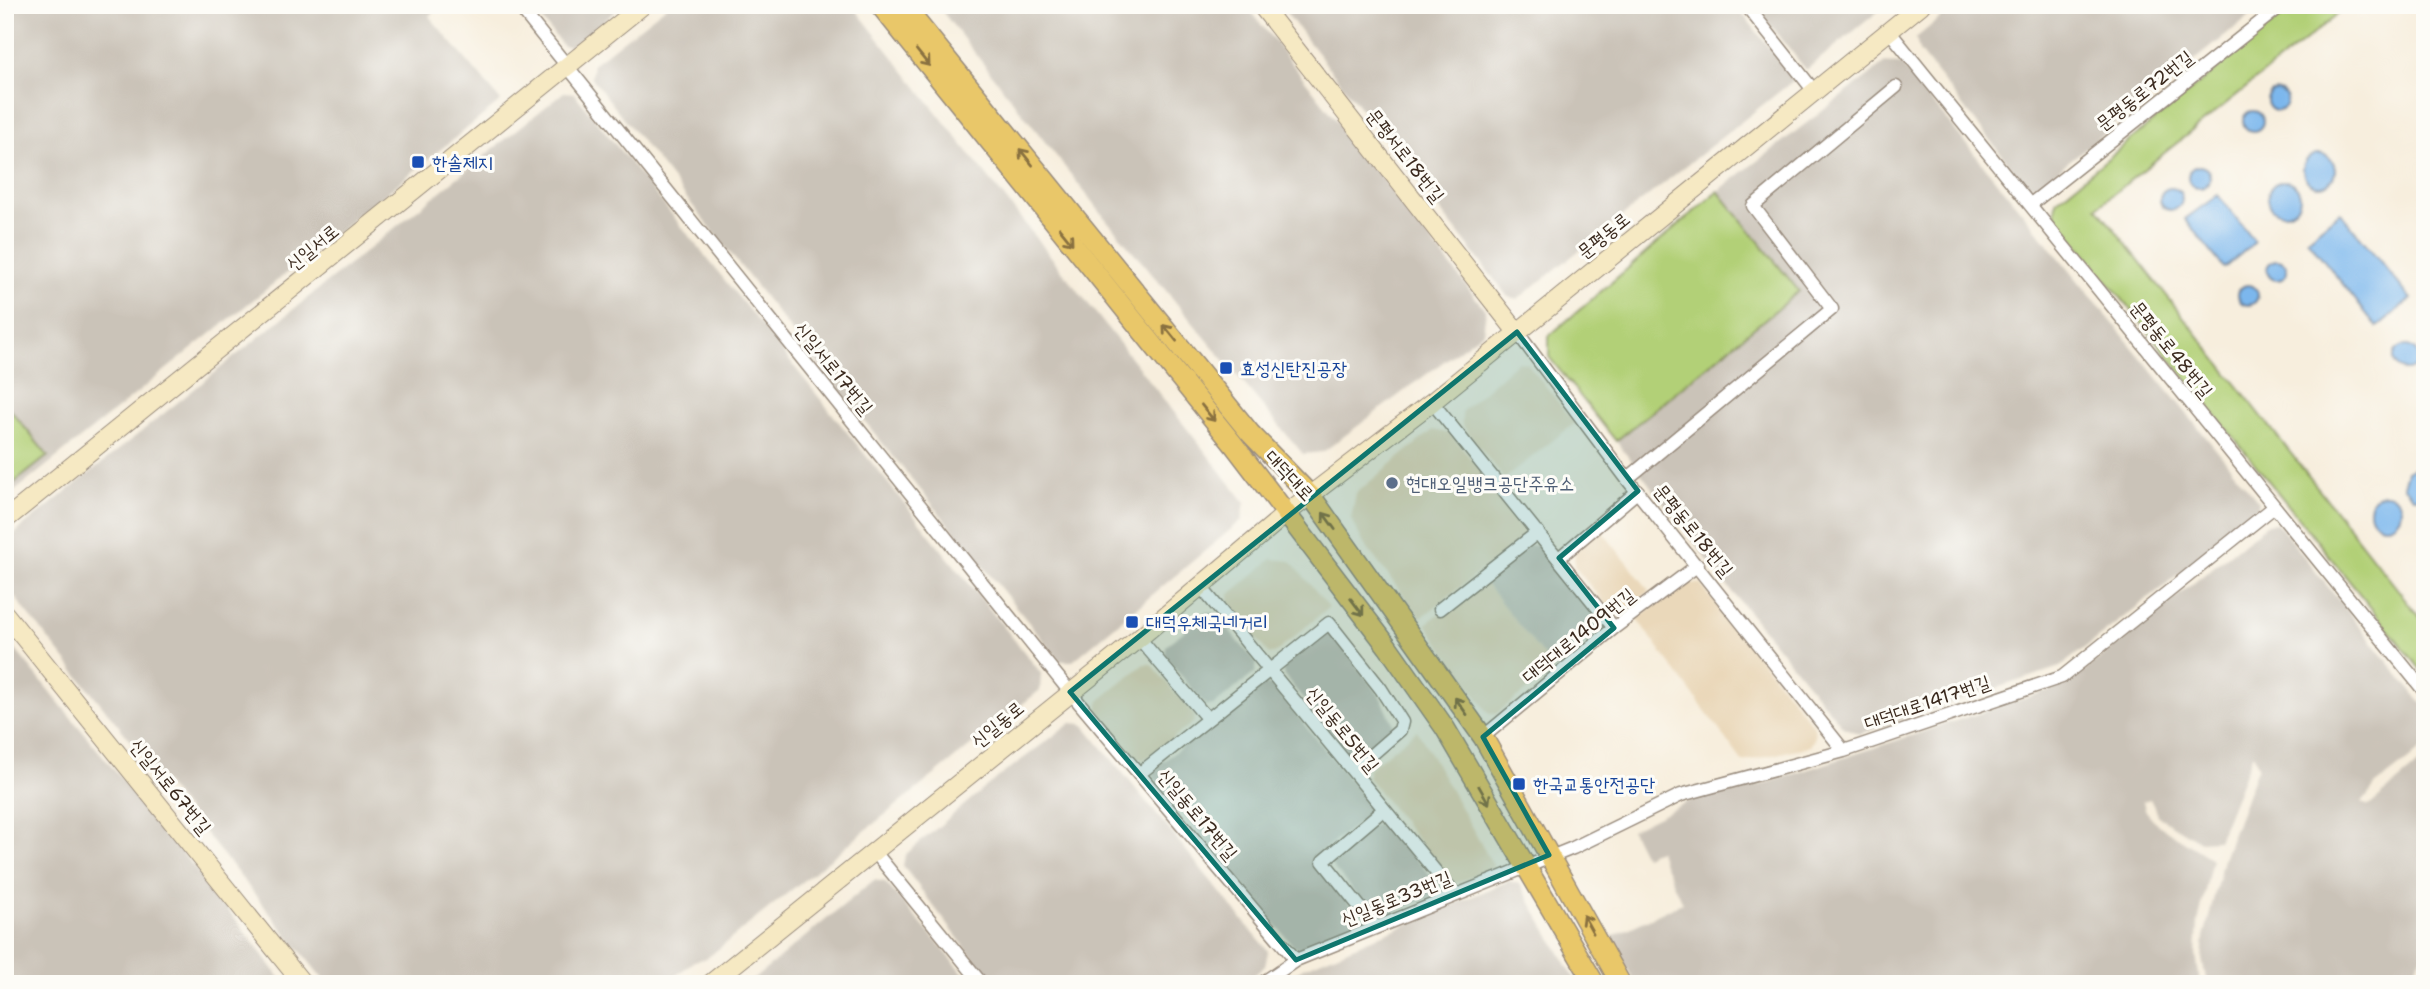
<svg xmlns="http://www.w3.org/2000/svg" width="2430" height="989" font-family="'Shantell Sans','Poor Story',sans-serif">
  <style>
    .built { fill: #ead8ba }
    .industrial { fill: #cac3b8 }
    .green { fill: #b2d077; stroke: #767d4a; stroke-width: 2 }
    .water { fill: #7bb7ed; stroke: #5b7086; stroke-width: 2 }
    .lines { fill: none; stroke-linecap: round; stroke-linejoin: round }
    .street-casing { stroke: #998c7e; stroke-width: 15 }
    .secondary-casing { stroke: #998c7e; stroke-width: 20 }
    .primary-casing { stroke: #998c7e; stroke-width: 22 }
    .street { stroke: #fff; stroke-width: 12 }
    .secondary { stroke: #f6e9c3; stroke-width: 18 }
    .primary { stroke: #e9c769; stroke-width: 19 }
    .oneway { stroke: #897140 }
    .marked { fill: #0f766e; fill-opacity: 0.2; stroke: #0f766e; stroke-width: 5; stroke-linejoin: round }
    .transit-dot { fill: #1a4fb4; stroke: #fdfcf7; stroke-width: 2.5 }
    .service-dot { fill: #5c6f8a; stroke: #fdfcf7; stroke-width: 2.5 }
    .labels { text-anchor: middle; stroke-width: 6; stroke-linejoin: round; paint-order: stroke }
    .street-label { font-size: 19px; fill: #3b2a1e; stroke: #fdfcf7 }
    .transit-label { font-size: 19px; fill: #164399; stroke: #fdfcf7; text-anchor: start }
    .service-label { font-size: 19px; fill: #4e5e75; stroke: #fdfcf7; text-anchor: start }
  </style>
  <rect width="100%" height="100%" fill="#fdfcf7"/>
  <filter id="ink" filterUnits="userSpaceOnUse"><feTurbulence type="fractalNoise" baseFrequency=".0143" numOctaves="2"/><feDisplacementMap in="SourceGraphic" scale="14" xChannelSelector="R" yChannelSelector="G"/><feConvolveMatrix kernelMatrix="1 2 1 2 8 2 1 2 1" color-interpolation-filters="sRGB"/></filter>
  <filter id="wash" filterUnits="userSpaceOnUse"><feTurbulence type="fractalNoise" baseFrequency=".00686" numOctaves="4" result="noise"/><feDisplacementMap in="SourceGraphic" scale="28" xChannelSelector="R" yChannelSelector="G"/><feGaussianBlur stdDeviation="1.57" result="paint"/><feColorMatrix in="noise" values="0 0 0 0 0 0 0 0 0 0 0 0 0 0 0 0 0 1.4 0 .05"/><feComposite in="paint" operator="in"/></filter>
  <g filter="url(#wash)">
    <rect width="100%" height="100%" fill="#f7eedd"/>
    <path class="built" d="M 1517,362 L 1527,363 L 1575,423 L 1504,479 L 1462,425 L 1462,411 Z
      M 1433,430 L 1451,434 L 1526,526 L 1523,538 L 1421,618 L 1364,544 L 1351,519 L 1356,493 Z
      M 1601,530 L 1650,591 L 1623,613 L 1611,612 L 1574,566 L 1575,552 Z
      M 1272,559 L 1291,561 L 1329,607 L 1274,654 L 1268,653 L 1229,605 L 1229,595 Z
      M 1483,580 L 1554,669 L 1496,714 L 1489,714 L 1426,624 Z
      M 1686,583 L 1700,584 L 1814,726 L 1815,737 L 1810,746 L 1743,762 L 1637,619 Z
      M 1144,664 L 1151,664 L 1195,716 L 1194,722 L 1144,760 L 1138,759 L 1098,710 L 1100,700 Z
      M 1417,730 L 1494,867 L 1457,883 L 1451,882 L 1368,778 L 1368,769 Z"/>
    <path class="industrial" d="M 5,5 L 442,5 L 429,16 L 501,101 L 5,499 Z
      M 530,5 L 623,5 L 573,46 L 563,46 Z
      M 668,5 L 852,5 L 1245,502 L 1242,520 L 1073,661 L 1060,661 L 813,358 L 591,77 L 593,64 Z
      M 937,5 L 1246,5 L 1486,311 L 1483,332 L 1323,452 L 1303,454 L 1105,218 Z
      M 1280,5 L 1736,5 L 1794,80 L 1518,299 L 1508,297 Z
      M 1755,5 L 1886,5 L 1806,70 Z
      M 1956,5 L 2264,5 L 2039,185 L 2025,184 L 1919,51 L 1916,38 Z
      M 1885,63 L 1901,64 L 2259,502 L 2256,514 L 2060,667 L 1859,734 L 1843,727 L 1729,588 L 1616,441 L 1799,291 L 1718,191 Z
      M 564,92 L 574,93 L 1041,673 L 1040,690 L 707,958 L 694,961 L 666,984 L 327,984 L 5,585 L 5,541 Z
      M 2277,523 L 2425,708 L 2425,747 L 2375,786 L 2362,803 L 2369,806 L 2425,759 L 2425,953 L 2402,984 L 2207,984 L 2202,959 L 2204,938 L 2223,859 L 2258,766 L 2253,753 L 2218,840 L 2199,841 L 2159,817 L 2150,799 L 2143,801 L 2145,810 L 2158,825 L 2212,859 L 2198,923 L 2196,953 L 2200,984 L 1636,984 L 1609,938 L 1682,903 L 1658,850 L 1644,856 L 1631,830 L 1693,799 L 1764,784 L 2068,684 L 2267,524 Z
      M 1529,545 L 1541,545 L 1599,617 L 1599,632 L 1554,669 L 1483,580 Z
      M 1207,612 L 1216,614 L 1257,664 L 1255,673 L 1214,705 L 1206,706 L 1165,656 L 1166,646 Z
      M 1331,631 L 1380,696 L 1393,723 L 1392,729 L 1355,756 L 1349,756 L 1283,674 L 1283,666 L 1325,632 Z
      M 5,637 L 202,877 L 285,984 L 5,984 Z
      M 1259,684 L 1272,685 L 1370,805 L 1369,814 L 1312,859 L 1365,923 L 1302,948 L 1294,947 L 1154,778 L 1153,770 Z
      M 1071,723 L 1083,724 L 1268,951 L 1265,966 L 1244,984 L 993,984 L 903,866 L 905,855 L 988,785 Z
      M 1375,824 L 1386,825 L 1436,882 L 1434,895 L 1382,917 L 1375,917 L 1332,866 L 1332,858 Z
      M 874,880 L 885,882 L 973,984 L 748,984 Z
      M 1509,881 L 1520,884 L 1578,984 L 1278,984 L 1303,968 Z"/>
    <path class="green" d="M 2295,5 L 2349,5 L 2097,207 L 2425,624 L 2425,675 L 2055,216 L 2056,201 Z
      M 1718,191 L 1799,291 L 1616,441 L 1549,357 L 1549,336 Z
      M 5,403 L 48,456 L 5,490 Z"/>
    <path class="water" d="M2267 101a10 10 0 1 1 20 0a10 10 0 1 1-20 0Z
      M2243 121a10 10 0 1 1 20 0a10 10 0 1 1-20 0Z
      M2303 170a16 16 0 1 1 32 0a16 16 0 1 1-32 0Z
      M2188 177a11 11 0 1 1 22 0a11 11 0 1 1-22 0Z
      M2268 197a16 16 0 1 1 32 0a16 16 0 1 1-32 0Z
      M2160 199a11 11 0 1 1 22 0a11 11 0 1 1-22 0Z
      M 2218,195 L 2255,242 L 2224,268 L 2185,219 Z
      M 2340,212 L 2411,299 L 2377,327 L 2307,239 Z
      M2267 270a10 10 0 1 1 20 0a10 10 0 1 1-20 0Z
      M2238 295a10 10 0 1 1 20 0a10 10 0 1 1-20 0Z
      M2394 358a12 12 0 1 1 24 0a12 12 0 1 1-24 0Z
      M 2416,466 L 2425,467 L 2424,497 L 2414,497 L 2403,486 L 2407,471 Z
      M2369 510a16 16 0 1 1 32 0a16 16 0 1 1-32 0Z"/>
  </g>
  <g filter="url(#ink)">
    <g class="lines">
      <g class="street-casing">
        <path id="street" d="M 518,5 L 1070,692 L 1296,960
          M 1746,5 L 1814,91
          M 1889,31 L 2425,692
          M 2031,204 L 2282,5
          M 1517,332 L 1627,479 L 1844,751
          M 1432,402 L 1614,628
          M 1627,479 L 1832,309 L 1753,206 L 1896,87
          M 1559,558 L 1638,491
          M 1201,587 L 1455,895
          M 1440,609 L 1538,532
          M 1139,638 L 1207,718
          M 1483,737 L 1614,628 L 1698,565
          M 1139,774 L 1329,623 L 1381,689 L 1402,722 L 1400,730 L 1353,771
          M 874,851 L 982,984
          M 1375,926 L 1323,861 L 1383,810
          M 1261,984 L 1296,960 L 1573,848 L 1681,795 L 1844,751 L 2062,677 L 2274,507"/>
      </g>
      <g class="secondary-casing">
        <path id="secondary" d="M 1261,5 L 1517,332
          M 5,520 L 643,5
          M 5,614 L 303,984
          M 710,984 L 1139,638 L 1287,513 L 1432,402 L 1921,5"/>
      </g>
      <g class="primary-casing">
        <path id="primary" d="M 880,5 L 1234,445 L 1388,647 L 1445,728 L 1595,984
          M 903,5 L 1250,433 L 1311,496 L 1483,737 L 1621,984"/>
      </g>
      <use href="#street" class="street"/>
      <use href="#secondary" class="secondary"/>
      <use href="#primary" class="primary"/>
    </g>
    <defs><path id="oneway-shaft" d="M-6 0H5M1.5-3L5.5 0L1.5 3" fill="none" stroke-width="1.6" stroke-linecap="round" stroke-linejoin="round" transform="scale(1.75)"/></defs>
    <g class="oneway">
      <use href="#oneway-shaft" transform="translate(923 58) rotate(51)"/>
      <use href="#oneway-shaft" transform="translate(1026 157) rotate(-129)"/>
      <use href="#oneway-shaft" transform="translate(1066 236) rotate(51)"/>
      <use href="#oneway-shaft" transform="translate(1170 333) rotate(-129)"/>
      <use href="#oneway-shaft" transform="translate(1208 413) rotate(51)"/>
      <use href="#oneway-shaft" transform="translate(1329 521) rotate(-126)"/>
      <use href="#oneway-shaft" transform="translate(1357 607) rotate(53)"/>
      <use href="#oneway-shaft" transform="translate(1461 706) rotate(-125)"/>
      <use href="#oneway-shaft" transform="translate(1484 795) rotate(60)"/>
      <use href="#oneway-shaft" transform="translate(1588 924) rotate(-119)"/>
    </g>
  </g>
  <path class="marked" d="M 1517,332 L 1638,491 L 1559,558 L 1614,628 L 1483,737 L 1549,855 L 1296,960 L 1070,692 Z"/>
  <g class="transit-dot">
    <rect x="411" y="155" width="14" height="14" rx="3.5"/>
    <rect x="1219" y="361" width="14" height="14" rx="3.5"/>
    <rect x="1125" y="615" width="14" height="14" rx="3.5"/>
    <rect x="1512" y="777" width="14" height="14" rx="3.5"/>
  </g>
  <circle class="service-dot" cx="1392" cy="483" r="7"/>
  <g class="labels">
    <g class="street-label">
      <text transform="translate(2144 90) rotate(-38)" y="7">문평동로72번길</text>
      <text transform="translate(1406 155) rotate(52)" y="7">문평서로18번길</text>
      <text transform="translate(1603 235) rotate(-39)" y="7">문평동로</text>
      <text transform="translate(312 247) rotate(-39)" y="7">신일서로</text>
      <text transform="translate(2172 349) rotate(51)" y="7">문평동로48번길</text>
      <text transform="translate(834 368) rotate(51)" y="7">신일서로17번길</text>
      <text transform="translate(1290 475) rotate(47)" y="7">대덕대로</text>
      <text transform="translate(1694 530) rotate(51)" y="7">문평동로18번길</text>
      <text transform="translate(1578 635) rotate(-39)" y="7">대덕대로1409번길</text>
      <text transform="translate(1927 702) rotate(-19)" y="7">대덕대로1417번길</text>
      <text transform="translate(997 724) rotate(-39)" y="7">신일동로</text>
      <text transform="translate(1343 729) rotate(51)" y="7">신일동로5번길</text>
      <text transform="translate(171 786) rotate(51)" y="7">신일서로67번길</text>
      <text transform="translate(1198 814) rotate(50)" y="7">신일동로17번길</text>
      <text transform="translate(1396 898) rotate(-22)" y="7">신일동로33번길</text>
    </g>
    <g class="transit-label">
      <text x="432" y="169">한솔제지</text>
      <text x="1240" y="375">효성신탄진공장</text>
      <text x="1146" y="629">대덕우체국네거리</text>
      <text x="1533" y="791">한국교통안전공단</text>
    </g>
    <g class="service-label">
      <text x="1406" y="490">현대오일뱅크공단주유소</text>
    </g>
  </g>
  <rect width="2430" height="989" fill="none" stroke="#fdfcf7" stroke-width="28"/>
</svg>
